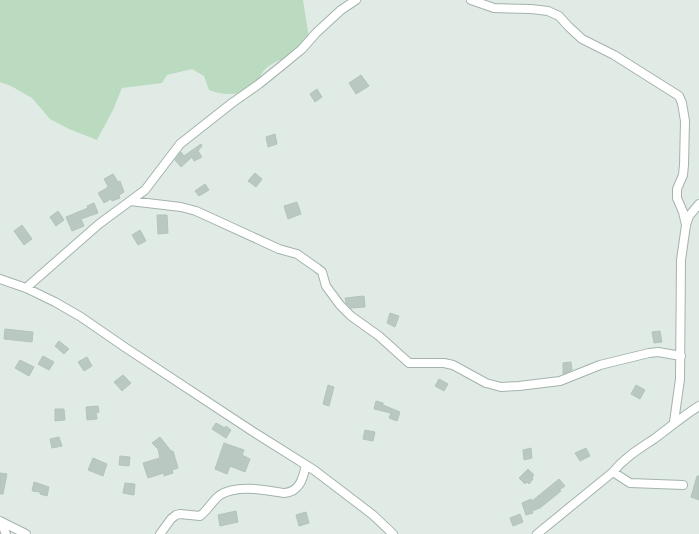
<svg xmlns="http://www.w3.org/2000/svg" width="699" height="534" font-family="Inter,sans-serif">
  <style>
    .green { fill: #badbc0 }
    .building { fill: #b9c8c1; stroke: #b3c4bb }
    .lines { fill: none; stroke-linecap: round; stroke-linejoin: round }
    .minor-casing { stroke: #a4b3ab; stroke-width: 10 }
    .minor { stroke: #fff; stroke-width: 8 }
  </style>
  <rect width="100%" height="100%" fill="#e1ebe5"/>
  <path class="green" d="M 0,0 L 303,0 L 309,38 C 302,46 296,52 286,57 C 282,60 276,61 272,64 C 261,71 263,73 257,82 C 246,97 224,96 209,90 L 204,76 L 192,69 L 167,75 L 162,83 L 122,88 L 113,110 L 97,140 L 69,129 L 50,119 L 32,98 L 11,86 L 0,82 Z"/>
  <path class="building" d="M 361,75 L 369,86 L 356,94 L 349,83 Z
    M 317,89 L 322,97 L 315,102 L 310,94 Z
    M 275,134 L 277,144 L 268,147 L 266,137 Z
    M 201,144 L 202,146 L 198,151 L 202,157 L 194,161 L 192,157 L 181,167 L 175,160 L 181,152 L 184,156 Z
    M 255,173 L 262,179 L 256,187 L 248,181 Z
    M 113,174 L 118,182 L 120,181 L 124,192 L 119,195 L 120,198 L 112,201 L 111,199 L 104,203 L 98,193 L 107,188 L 108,186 L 104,179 Z
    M 205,184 L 209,190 L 199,196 L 195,191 Z
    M 297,202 L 301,214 L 288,219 L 284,206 Z
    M 94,203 L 98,213 L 81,219 L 84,226 L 72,231 L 66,217 L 88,208 L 87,206 Z
    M 58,211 L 64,220 L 56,226 L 50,217 Z
    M 157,215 L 167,215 L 168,233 L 158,234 Z
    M 22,225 L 32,239 L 24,245 L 14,231 Z
    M 140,230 L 146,241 L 138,245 L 132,235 Z
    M 364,296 L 365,307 L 351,308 L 346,303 L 345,298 Z
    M 390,313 L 399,316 L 395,327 L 387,323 Z
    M 5,329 L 33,332 L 32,342 L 4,339 Z
    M 660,331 L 662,342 L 654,343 L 652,332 Z
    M 59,341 L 69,349 L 64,354 L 55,346 Z
    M 43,356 L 54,362 L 49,370 L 38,364 Z
    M 87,357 L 92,366 L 84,371 L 78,362 Z
    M 20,360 L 34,367 L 29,376 L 15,368 Z
    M 571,362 L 572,370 L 563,374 L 563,363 Z
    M 123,375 L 131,383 L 122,391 L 114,382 Z
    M 439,379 L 448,384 L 444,391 L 435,386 Z
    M 328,385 L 334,387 L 329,406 L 323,404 Z
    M 636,385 L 645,390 L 640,399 L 631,394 Z
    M 376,401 L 383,403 L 383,405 L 400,412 L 397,421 L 389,418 L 391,413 L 374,409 Z
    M 98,406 L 99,412 L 96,413 L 97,419 L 87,420 L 86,407 Z
    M 55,409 L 64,409 L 65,420 L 55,421 Z
    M 216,423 L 225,428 L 226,426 L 231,430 L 226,438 L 212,429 Z
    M 365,430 L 375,432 L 373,441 L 363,439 Z
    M 59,437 L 62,446 L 52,448 L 50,439 Z
    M 160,437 L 171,451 L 173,451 L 178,468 L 172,470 L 173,473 L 164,476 L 164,473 L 148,478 L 143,463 L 160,458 L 158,449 L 152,443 Z
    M 224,443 L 244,450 L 242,455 L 250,459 L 245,472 L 230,466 L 227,474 L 215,469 Z
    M 531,448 L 532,458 L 524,460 L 523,450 Z
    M 586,448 L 590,456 L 580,461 L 575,453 Z
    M 120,456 L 130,457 L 129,466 L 119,465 Z
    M 93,458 L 107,464 L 103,476 L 88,470 Z
    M 528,469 L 534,475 L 532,477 L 533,479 L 529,484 L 527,482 L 525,484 L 519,478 Z
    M 0,473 L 7,474 L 3,494 L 0,494 Z
    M 697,476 L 699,476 L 699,500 L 691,497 Z
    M 559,479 L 565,486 L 559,490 L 561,491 L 540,508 L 532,511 L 533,513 L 526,515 L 522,503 L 531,499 L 532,501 Z
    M 34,482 L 49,487 L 47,496 L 40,494 L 40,492 L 32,491 Z
    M 125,483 L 135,484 L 134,495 L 123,493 Z
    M 236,511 L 238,522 L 220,526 L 218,515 Z
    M 306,512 L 309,523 L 299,526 L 296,515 Z
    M 520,514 L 523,522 L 513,526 L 510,518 Z"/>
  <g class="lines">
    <g class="minor-casing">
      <path id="minor" d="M 471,0 L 494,8 L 531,9 L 548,11 L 559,16 L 568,26 L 582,39 L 614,55 L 679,96 L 682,103 L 685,121 L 684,165 L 683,175 L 677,189 L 677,198 L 683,212 L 686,225
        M 130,201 L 181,207 L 196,211 L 279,249 L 297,254 L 317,268 L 322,272 L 326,286 L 340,305 L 351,316 L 379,336 L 409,363 L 444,363 L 453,365 L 486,383 L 501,387 L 519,386 L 560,381 L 600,365 L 649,353 L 658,352 L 681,356
        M 0,279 L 26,288 L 55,302 L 81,317 L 126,348 L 252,431 L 314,470 L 373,515 L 393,534
        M 26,288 L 99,224 L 145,190 L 180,144 L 232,103 L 259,84 L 285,63 L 302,49 L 316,33 L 341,10 L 356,0
        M 674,422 L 680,379 L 681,260 L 686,225 L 689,216 L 699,204
        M 613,472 C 624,458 639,449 654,439 C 669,428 683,416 699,406
        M 0,521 L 26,534
        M 1,522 L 6,534
        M 160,534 L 171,519 L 176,515 L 180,514 L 200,516 C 208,510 212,501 220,495 C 237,484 266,490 284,493 C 300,492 303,478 306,465
        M 537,534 L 613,472 L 630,483 L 683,485"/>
    </g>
    <use href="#minor" class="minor"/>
  </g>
</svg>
